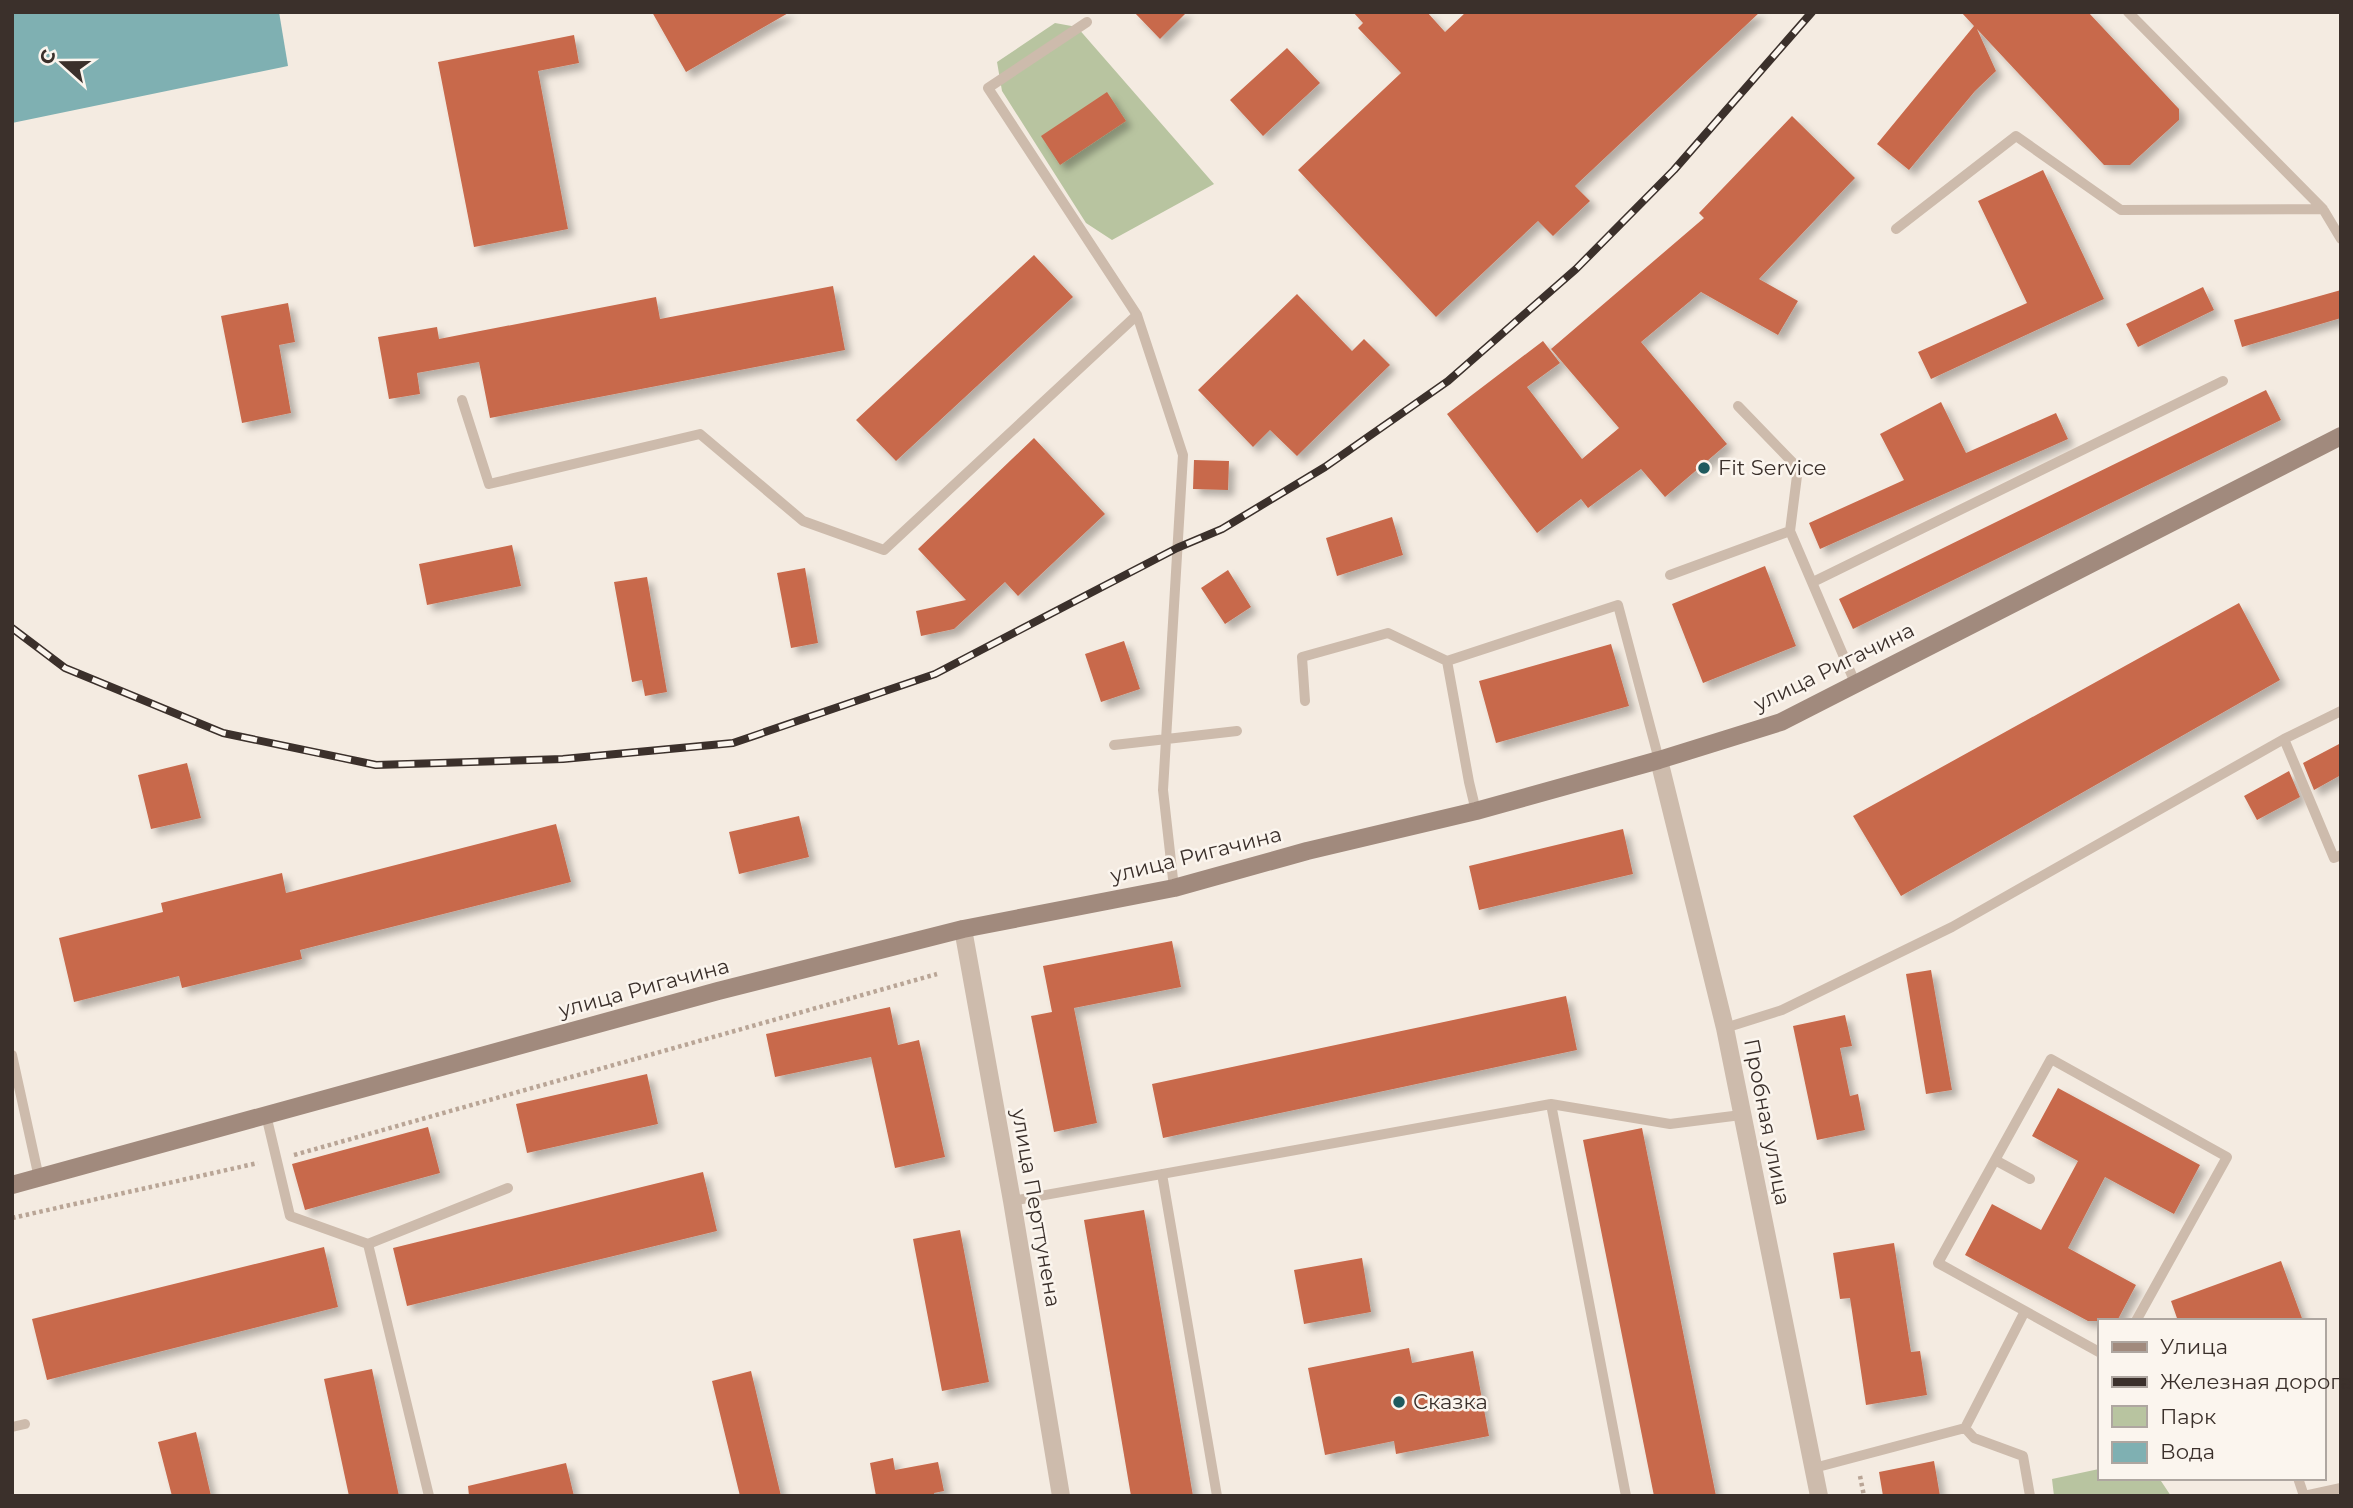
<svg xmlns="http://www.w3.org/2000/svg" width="2353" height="1508" font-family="Montserrat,sans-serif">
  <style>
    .green { fill: #b8c4a0 }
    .water { fill: #7fb0b2 }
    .building { fill: #c8694b; filter: url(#shadow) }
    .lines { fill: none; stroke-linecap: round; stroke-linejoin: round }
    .path { stroke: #b9a596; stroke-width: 4.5; stroke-dasharray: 3.5 3.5; stroke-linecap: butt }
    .lane { stroke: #cdbbac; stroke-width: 10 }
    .street { stroke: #cdbbac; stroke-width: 18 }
    .secondary { stroke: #a18a7d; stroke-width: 18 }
    .rail-casing { stroke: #3b302b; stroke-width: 8 }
    .rail { stroke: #fbf5ee; stroke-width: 5; stroke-dasharray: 16; stroke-linecap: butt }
    .poi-dot { fill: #1f5a5e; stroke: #fbf5ee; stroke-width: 2.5 }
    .labels { text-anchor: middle; stroke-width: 5; stroke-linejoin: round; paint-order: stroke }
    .poi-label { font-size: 21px; fill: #3b302b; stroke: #fbf5ee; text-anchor: start }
    .street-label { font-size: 21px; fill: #3b302b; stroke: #fbf5ee }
  </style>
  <defs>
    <filter id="shadow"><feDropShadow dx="6" dy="6" stdDeviation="3.5" flood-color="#0004"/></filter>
  </defs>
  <rect width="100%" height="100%" fill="#f4ebe1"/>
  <path class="green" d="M 1055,23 L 1077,27 L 1214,184 L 1112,240 L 1086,223 L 1002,91 L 997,62 Z
    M 2099,1469 L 2099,1478 L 2159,1478 L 2171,1496 L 2054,1496 L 2052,1479 Z"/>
  <path class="water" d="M 12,12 L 279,12 L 288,66 L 12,123 Z"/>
  <path class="building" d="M 652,12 L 790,12 L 686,72 Z
    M 1134,12 L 1187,12 L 1160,39 Z
    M 1353,12 L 1427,12 L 1445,32 L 1466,12 L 1760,12 L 1575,186 L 1590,201 L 1553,236 L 1538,221 L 1436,317 L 1298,170 L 1401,73 L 1358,28 L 1363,23 Z
    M 1961,12 L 2088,12 L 2179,109 L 2179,120 L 2130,165 L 2104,165 L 1977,29 L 1996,71 L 1975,91 L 1909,170 L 1877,144 L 1974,26 Z
    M 574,35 L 579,63 L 538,71 L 568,229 L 474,247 L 438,62 Z
    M 1287,48 L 1320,83 L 1263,136 L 1230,100 Z
    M 1107,92 L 1126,121 L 1060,165 L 1041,136 Z
    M 1792,116 L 1855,178 L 1759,279 L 1798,301 L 1778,335 L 1701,292 L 1641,342 L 1727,444 L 1665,497 L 1641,469 L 1588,508 L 1581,499 L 1537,533 L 1447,414 L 1543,341 L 1560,363 L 1527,387 L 1582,459 L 1619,428 L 1551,349 L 1704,218 L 1699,213 Z
    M 2043,170 L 2104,299 L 1931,379 L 1918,352 L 2027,303 L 1978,201 Z
    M 1034,255 L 1073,297 L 896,461 L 856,420 Z
    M 833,286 L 845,350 L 490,418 L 479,362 L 417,373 L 420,394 L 389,399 L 378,337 L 437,327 L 439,339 L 656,297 L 660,319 Z
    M 2203,287 L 2214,310 L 2138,347 L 2126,324 Z
    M 2341,290 L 2341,318 L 2242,347 L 2234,320 Z
    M 1297,294 L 1352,351 L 1364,339 L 1390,365 L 1297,456 L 1270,430 L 1253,447 L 1198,390 Z
    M 288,303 L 295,342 L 279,345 L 291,413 L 242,423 L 221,316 Z
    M 2266,390 L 2281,420 L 1853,629 L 1839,599 Z
    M 1941,402 L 1966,453 L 2056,413 L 2068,439 L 1820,549 L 1809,523 L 1904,480 L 1880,434 Z
    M 1034,438 L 1105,514 L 1018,596 L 1005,582 L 954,629 L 921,636 L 916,611 L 966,600 L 918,549 Z
    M 1194,460 L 1229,461 L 1228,490 L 1193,489 Z
    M 1392,517 L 1403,555 L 1337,576 L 1326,538 Z
    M 512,545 L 521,586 L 427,605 L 419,564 Z
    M 1765,566 L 1796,646 L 1703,683 L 1672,604 Z
    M 805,568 L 818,643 L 791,648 L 777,573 Z
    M 1228,570 L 1251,607 L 1225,624 L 1201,588 Z
    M 647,577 L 667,692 L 645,696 L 642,680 L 632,682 L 614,582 Z
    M 2239,603 L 2280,680 L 1901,896 L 1853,816 Z
    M 1124,641 L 1140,689 L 1101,702 L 1085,654 Z
    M 1611,644 L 1629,706 L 1496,743 L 1479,681 Z
    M 2341,743 L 2341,775 L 2314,790 L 2303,763 Z
    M 187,763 L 201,818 L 151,829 L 138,775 Z
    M 2289,771 L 2300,797 L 2257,820 L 2244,796 Z
    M 799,816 L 809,857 L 739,874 L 729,832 Z
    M 556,824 L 571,882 L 300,950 L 302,959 L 182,988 L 179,976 L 74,1002 L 59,938 L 163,912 L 161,903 L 282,873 L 286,893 Z
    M 1623,829 L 1633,874 L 1479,910 L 1469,866 Z
    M 1172,941 L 1181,987 L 1074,1008 L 1097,1123 L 1054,1132 L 1031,1016 L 1052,1012 L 1043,966 Z
    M 1931,970 L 1952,1090 L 1926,1094 L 1906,974 Z
    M 1566,996 L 1577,1050 L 1163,1138 L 1152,1084 Z
    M 890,1007 L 898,1045 L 919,1040 L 945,1157 L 895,1168 L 871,1057 L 775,1077 L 766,1034 Z
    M 1845,1015 L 1852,1046 L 1840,1048 L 1850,1096 L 1858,1094 L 1865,1130 L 1817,1140 L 1793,1026 Z
    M 647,1074 L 658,1124 L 527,1153 L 516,1104 Z
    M 2058,1088 L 2200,1165 L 2174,1214 L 2105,1177 L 2068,1248 L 2136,1285 L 2117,1321 L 2088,1321 L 1965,1255 L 1992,1204 L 2041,1230 L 2078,1161 L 2032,1136 Z
    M 428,1127 L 440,1173 L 305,1210 L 292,1164 Z
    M 1642,1128 L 1716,1496 L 1654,1496 L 1583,1140 Z
    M 703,1172 L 717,1231 L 407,1306 L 393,1248 Z
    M 1144,1210 L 1193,1496 L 1131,1496 L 1084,1220 Z
    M 960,1230 L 989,1382 L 942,1391 L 913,1239 Z
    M 1894,1243 L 1911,1352 L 1920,1351 L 1927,1395 L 1866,1405 L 1850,1298 L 1840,1299 L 1833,1253 Z
    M 324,1247 L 338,1307 L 47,1380 L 32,1319 Z
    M 1362,1258 L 1371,1312 L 1304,1324 L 1294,1270 Z
    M 2281,1261 L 2303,1321 L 2178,1321 L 2171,1301 Z
    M 1409,1348 L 1412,1363 L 1473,1351 L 1489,1436 L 1396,1454 L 1394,1441 L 1325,1455 L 1308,1368 Z
    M 372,1369 L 399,1496 L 349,1496 L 324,1379 Z
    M 751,1371 L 781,1496 L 740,1496 L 712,1381 Z
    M 196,1432 L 211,1496 L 172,1496 L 158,1442 Z
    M 893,1458 L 895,1470 L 938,1462 L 944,1491 L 934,1493 L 934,1496 L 876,1496 L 870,1463 Z
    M 1934,1461 L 1940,1496 L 1883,1496 L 1879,1472 Z
    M 566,1463 L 574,1496 L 469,1496 L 468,1486 Z"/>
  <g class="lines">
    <path class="path" d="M 294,1155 L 937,974
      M 12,1218 L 258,1163
      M 1860,1476 L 1864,1496"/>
    <path class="lane" d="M 2128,12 L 2323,209 L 2341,239
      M 1087,22 L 988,88 L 1137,315 L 1183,455 L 1163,790 L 1174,888
      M 1896,229 L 2016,136 L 2121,210 L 2323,209
      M 462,400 L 489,484 L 700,434 L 803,521 L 884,550 L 1137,315
      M 1738,406 L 1798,468 L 1790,531
      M 1670,575 L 1790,531 L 1856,685
      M 1813,582 L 2223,381
      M 1447,661 L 1469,782 L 1476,811
      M 1305,701 L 1302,657 L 1388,633 L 1447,661 L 1618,605 L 1659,760
      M 2284,739 L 2334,858 L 2341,855
      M 1114,745 L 1237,731
      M 1725,1028 L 1782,1010 L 1952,927 L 2284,739 L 2341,711
      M 12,1055 L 39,1178
      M 1551,1104 L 1626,1496
      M 266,1115 L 290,1216 L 368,1244 L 429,1496
      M 1995,1160 L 2030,1179
      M 1162,1174 L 1217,1496
      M 1012,1201 L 1551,1104 L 1670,1124 L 1741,1115
      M 368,1244 L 508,1188
      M 2099,1352 L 1938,1263 L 2051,1059 L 2227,1157 L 2136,1321
      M 12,1427 L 25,1424
      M 1965,1428 L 1974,1438 L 2023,1456 L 2030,1496
      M 1814,1468 L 1965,1428 L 2025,1311
      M 2298,1478 L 2304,1496 L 2341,1488"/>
    <path class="street" d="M 1659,760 L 1725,1028 L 1819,1496
      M 963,929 L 1012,1201 L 1061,1496"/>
    <path class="secondary" d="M 12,1185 L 718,991 L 963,929 L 1174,888 L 1307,851 L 1476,811 L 1659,760 L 1781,722 L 2341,436"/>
    <g class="rail-casing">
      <path id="rail" d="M 12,628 L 65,668 L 223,733 L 376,765 L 563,759 L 733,743 L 935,674 L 1177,548 L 1222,529 L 1325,467 L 1448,381 L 1576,269 L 1674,170 L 1812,12"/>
    </g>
    <use href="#rail" class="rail"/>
  </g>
  <g class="poi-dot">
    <circle cx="1704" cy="468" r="7"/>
    <circle cx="1399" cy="1402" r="7"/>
  </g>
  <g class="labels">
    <g class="poi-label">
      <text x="1718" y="475">Fit Service</text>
      <text x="1413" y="1409">Сказка</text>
    </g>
    <g class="street-label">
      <text transform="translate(1834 667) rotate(-26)" y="7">улица Ригачина</text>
      <text transform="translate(1196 855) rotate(-14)" y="7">улица Ригачина</text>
      <text transform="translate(644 988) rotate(-15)" y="7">улица Ригачина</text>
      <text transform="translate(1767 1122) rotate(79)" y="7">Пробная улица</text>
      <text transform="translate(1036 1208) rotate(80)" y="7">улица Перттунена</text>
    </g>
  </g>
  <rect width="2353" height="1508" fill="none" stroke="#3b302b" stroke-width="28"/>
  <rect x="2098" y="1319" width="228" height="161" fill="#fbf5ee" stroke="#aea6a0" stroke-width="2"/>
  <rect x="2112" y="1342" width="35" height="10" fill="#a18a7d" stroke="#aea6a0" stroke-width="2"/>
  <text x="2160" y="1354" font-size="21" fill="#3b302b">Улица</text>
  <rect x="2112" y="1377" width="35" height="10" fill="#3b302b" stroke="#aea6a0" stroke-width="2"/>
  <text x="2160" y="1389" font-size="21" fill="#3b302b">Железная дорога</text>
  <rect x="2112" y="1406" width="35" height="21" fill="#b8c4a0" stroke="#aea6a0" stroke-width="2"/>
  <text x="2160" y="1424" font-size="21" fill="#3b302b">Парк</text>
  <rect x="2112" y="1442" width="35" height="21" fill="#7fb0b2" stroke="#aea6a0" stroke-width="2"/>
  <text x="2160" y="1459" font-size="21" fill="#3b302b">Вода</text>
  <g transform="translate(63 63) rotate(291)" stroke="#fbf5ee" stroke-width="5" paint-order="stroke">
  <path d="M0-5L12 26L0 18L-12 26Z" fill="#3b302b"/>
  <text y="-10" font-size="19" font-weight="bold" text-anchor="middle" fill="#3b302b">С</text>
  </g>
</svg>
